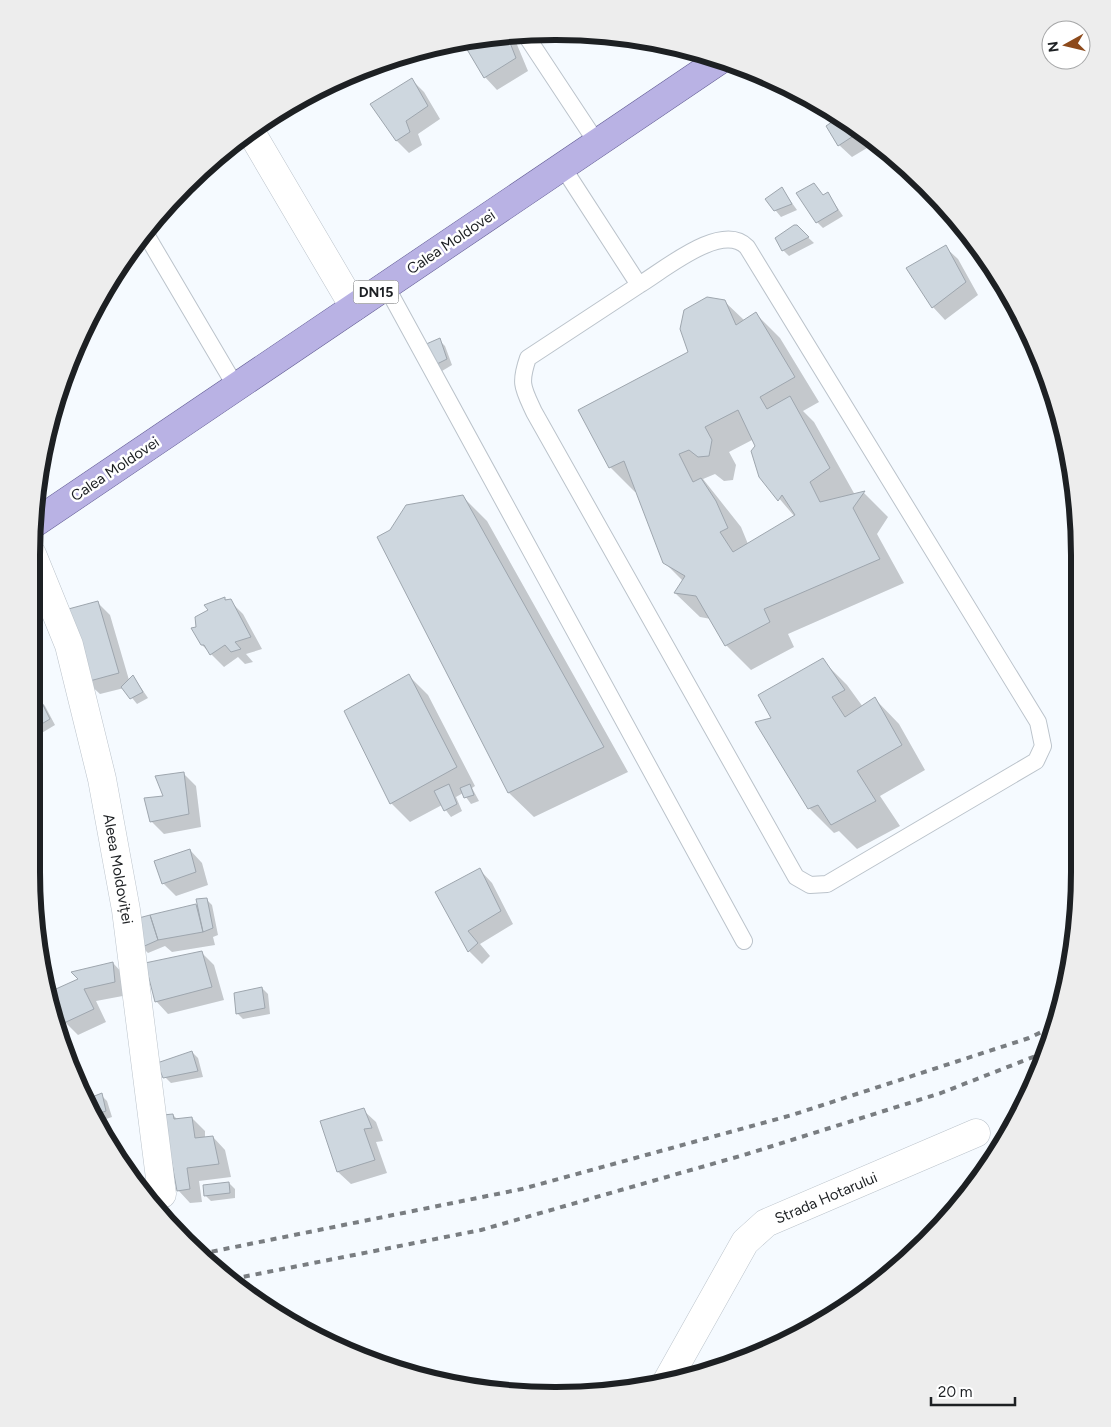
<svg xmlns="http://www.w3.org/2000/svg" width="1111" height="1427" font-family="Figtree,sans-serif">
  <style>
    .shadow { fill: #0003; fill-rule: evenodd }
    .building { fill: #ced7df; stroke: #9ea6ae; fill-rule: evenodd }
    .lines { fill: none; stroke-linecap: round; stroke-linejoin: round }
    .service-casing { stroke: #bbc3cb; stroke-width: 18 }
    .minor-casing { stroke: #bbc3cb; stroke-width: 29 }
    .primary-casing { stroke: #645e95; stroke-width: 29 }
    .service { stroke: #fff; stroke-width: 16 }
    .minor { stroke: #fff; stroke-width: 28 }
    .primary { stroke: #b9b2e4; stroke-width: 28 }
    .rail { stroke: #797d81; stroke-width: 4; stroke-dasharray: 6 6; stroke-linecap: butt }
    .labels { text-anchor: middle; stroke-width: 5; stroke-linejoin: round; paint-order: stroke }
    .shield { fill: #fff; stroke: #616365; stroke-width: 1 }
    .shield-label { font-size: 14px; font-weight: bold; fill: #1d2023 }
    .street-label { font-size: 15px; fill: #1d2023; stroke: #fff }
    .rim { fill: none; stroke: #1d2023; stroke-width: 6 }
  </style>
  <rect width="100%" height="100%" fill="#f5faff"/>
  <path class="shadow" d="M 513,35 L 528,71 L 497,90 L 485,77 L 464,41 L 487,36 Z
    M 412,80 L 424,92 L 440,119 L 418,134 L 422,145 L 409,153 L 396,140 Z
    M 840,118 L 874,139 L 877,142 L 852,157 L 839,145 Z
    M 782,189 L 797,210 L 781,217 L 767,200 Z
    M 828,194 L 843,216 L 823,228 L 817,222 L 824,196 Z
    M 797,227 L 814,243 L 789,256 L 783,250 Z
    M 945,247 L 958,259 L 978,295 L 945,320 L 933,307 Z
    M 724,301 L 745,321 L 756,314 L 780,338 L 819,402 L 803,411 L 814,422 L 855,495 L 864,493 L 888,517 L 877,534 L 904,583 L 788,634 L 794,647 L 751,670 L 726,645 L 711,619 L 700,617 L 675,593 L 683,581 L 664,562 L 637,491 L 635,492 L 610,467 ZM 754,439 L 757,446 L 760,476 L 795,517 L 748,544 L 741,527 L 703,479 L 715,474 L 724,481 L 733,480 L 736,465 L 729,452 Z
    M 439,340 L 445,346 L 452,365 L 442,371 L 436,365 Z
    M 463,497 L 487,521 L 628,772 L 534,817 L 509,793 L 379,538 Z
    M 224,599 L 230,601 L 243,614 L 262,649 L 246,654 L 253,662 L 245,664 L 238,657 L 224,667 L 202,645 L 198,629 L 210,610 Z
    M 98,603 L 110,615 L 129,680 L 133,676 L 148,698 L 137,704 L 124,688 L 100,694 L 87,682 Z
    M 822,660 L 847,685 L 863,707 L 875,699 L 899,724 L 925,770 L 880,796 L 900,826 L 857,849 L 839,831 L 834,833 L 809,808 L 773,718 Z
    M 409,676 L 428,695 L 475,786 L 472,788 L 479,801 L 471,804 L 463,793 L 456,797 L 462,811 L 451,817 L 442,805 L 410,822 L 391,803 Z
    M 40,700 L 45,706 L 55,725 L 40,734 L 32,723 L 32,705 Z
    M 32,752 L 38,764 L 32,767 Z
    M 184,774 L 196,786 L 201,827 L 164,834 L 151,821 Z
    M 190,850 L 202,863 L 208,885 L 176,896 L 163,883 Z
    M 480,870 L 492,883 L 513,924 L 480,944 L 490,956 L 482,964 L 469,951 L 436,893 Z
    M 206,899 L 212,905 L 218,935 L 213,937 L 215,945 L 172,952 L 165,946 L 148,953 L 142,947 L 196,905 L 199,909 Z
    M 202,953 L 214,965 L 224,1000 L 168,1014 L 156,1001 Z
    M 113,963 L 125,976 L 128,995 L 96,1001 L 106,1022 L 78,1035 L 65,1022 L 49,994 Z
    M 262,988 L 268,994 L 270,1014 L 243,1019 L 237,1013 Z
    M 192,1052 L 198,1058 L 203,1077 L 171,1083 L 165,1077 Z
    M 101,1095 L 107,1101 L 112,1117 L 97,1122 L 88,1100 Z
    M 363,1110 L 376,1122 L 383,1141 L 376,1142 L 387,1173 L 351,1184 L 338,1172 L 322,1122 Z
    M 173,1115 L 178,1120 L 192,1118 L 205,1131 L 205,1138 L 213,1137 L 225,1150 L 231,1177 L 199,1181 L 202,1202 L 190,1203 L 178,1190 Z
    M 229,1183 L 235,1189 L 235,1198 L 211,1201 L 205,1195 Z"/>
  <path class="building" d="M 507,35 L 516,58 L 484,78 L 462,41 L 487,36 Z
    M 412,78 L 428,106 L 406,121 L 410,132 L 396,141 L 370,104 Z
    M 839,117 L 861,131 L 838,146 L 826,126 Z
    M 814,183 L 823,195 L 828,192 L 838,210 L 816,223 L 796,193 Z
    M 782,187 L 792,204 L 774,211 L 765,199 Z
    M 794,225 L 797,225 L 809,237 L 782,251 L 775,238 Z
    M 946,245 L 966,282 L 932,308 L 906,268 Z
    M 707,297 L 725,300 L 736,325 L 756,312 L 795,377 L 760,397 L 767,409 L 790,396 L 830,468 L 810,482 L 820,502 L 865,491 L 853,508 L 880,559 L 764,609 L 770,622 L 725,646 L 696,596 L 674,593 L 685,576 L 663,563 L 624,461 L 609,468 L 578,410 L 688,352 L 680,329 L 684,310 ZM 738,410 L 755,446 L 751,451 L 759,477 L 778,501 L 782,495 L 795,515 L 733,552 L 720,532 L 728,528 L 716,501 L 701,478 L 693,482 L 679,454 L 689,450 L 698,457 L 709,456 L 712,440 L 705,427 Z
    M 440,338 L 447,359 L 435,365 L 424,345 Z
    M 463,495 L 604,747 L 508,793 L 377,537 L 390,530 L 406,505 Z
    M 225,597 L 225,600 L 231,599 L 251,637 L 235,642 L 241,649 L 231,652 L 225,645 L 210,655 L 204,645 L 201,645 L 191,628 L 196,627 L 195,617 L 208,610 L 204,605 Z
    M 98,601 L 119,673 L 86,682 L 61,611 Z
    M 823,658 L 845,690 L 832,697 L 845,717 L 875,697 L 902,745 L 857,771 L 876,801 L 831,825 L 818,805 L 808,809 L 755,722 L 771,718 L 758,695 Z
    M 409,674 L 457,767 L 390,804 L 344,711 Z
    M 133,675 L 143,692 L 130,699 L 121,687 Z
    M 40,699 L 50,719 L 33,729 L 32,704 Z
    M 184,772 L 189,814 L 150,822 L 144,798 L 163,796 L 155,776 Z
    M 449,784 L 457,804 L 444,811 L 434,791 Z
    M 470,784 L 474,795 L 464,798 L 460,788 Z
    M 190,849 L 196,872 L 162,884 L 154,861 Z
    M 480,868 L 501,911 L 468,931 L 478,943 L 468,952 L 435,892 Z
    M 207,898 L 213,928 L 203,932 L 196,899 Z
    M 196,904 L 203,932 L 158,940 L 150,915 Z
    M 150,915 L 158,940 L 140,948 L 135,919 Z
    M 202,951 L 212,987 L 155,1002 L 145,963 Z
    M 113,962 L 115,982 L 84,989 L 94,1009 L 64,1023 L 47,993 L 78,979 L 71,972 Z
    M 262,987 L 265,1008 L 236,1014 L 234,993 Z
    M 192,1051 L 198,1071 L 163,1078 L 157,1063 Z
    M 102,1093 L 106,1111 L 94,1115 L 87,1099 Z
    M 364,1108 L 372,1128 L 364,1129 L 375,1160 L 337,1172 L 320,1121 Z
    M 173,1114 L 174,1119 L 192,1117 L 195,1138 L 213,1136 L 219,1164 L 187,1168 L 190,1189 L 177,1191 L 163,1115 Z
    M 229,1182 L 230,1193 L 204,1196 L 203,1185 Z"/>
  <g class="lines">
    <g class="service-casing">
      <path id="service" d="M 525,34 L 597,143
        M 562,166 L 639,285 C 664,270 722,221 747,247 L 1038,722 L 1043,746 L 1036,761 L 827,884 L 810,885 L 796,877 L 534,412 C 523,388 519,384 528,358 L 639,285
        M 144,231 L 236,387
        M 386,286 L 744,941"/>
    </g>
    <g class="minor-casing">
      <path id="minor" d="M 251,132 L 354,307
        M 32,554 L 69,645 L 102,779 L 126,910 L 162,1194
        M 667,1381 L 745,1242 L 766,1223 L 976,1133"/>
    </g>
    <g class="primary-casing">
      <path id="primary" d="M 32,525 L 720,60"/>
    </g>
    <use href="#service" class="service"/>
    <use href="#minor" class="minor"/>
    <use href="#primary" class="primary"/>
    <path class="rail" d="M 200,1254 L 522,1189 L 792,1115 L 1029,1038 L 1054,1026
      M 232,1279 L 481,1230 L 747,1154 L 941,1093 L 1046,1052"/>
  </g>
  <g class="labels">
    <rect class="shield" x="353.5" y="280.5" width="45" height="23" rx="4"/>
    <g class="shield-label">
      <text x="376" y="297">DN15</text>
    </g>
    <g class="street-label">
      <text transform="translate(451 242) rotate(-34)" y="5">Calea Moldovei</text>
      <text transform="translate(115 469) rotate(-34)" y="5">Calea Moldovei</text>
      <text transform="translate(118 869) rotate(80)" y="5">Aleea Moldoviței</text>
      <text transform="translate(826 1198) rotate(-23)" y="5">Strada Hotarului</text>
    </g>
  </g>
  <path d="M0 0H1111V1427H0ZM555 40H556A515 515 0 0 1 1071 555V872A515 515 0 0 1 556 1387H555A515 515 0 0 1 40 872V555A515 515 0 0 1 555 40Z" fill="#ededed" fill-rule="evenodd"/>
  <path class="rim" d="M555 40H556A515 515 0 0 1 1071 555V872A515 515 0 0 1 556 1387H555A515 515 0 0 1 40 872V555A515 515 0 0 1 555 40Z"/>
  <g transform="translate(1066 45) rotate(262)"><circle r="24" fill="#ffffff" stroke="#a5a6a7"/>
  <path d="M0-4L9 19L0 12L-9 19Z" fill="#8d4a1b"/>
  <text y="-8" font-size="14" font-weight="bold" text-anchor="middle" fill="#1d2023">N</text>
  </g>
  <path d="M931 1397v8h84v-8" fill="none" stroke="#1d2023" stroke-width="2.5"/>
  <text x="938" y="1397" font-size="15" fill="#1d2023" stroke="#ffffff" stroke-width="4" paint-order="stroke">20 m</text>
</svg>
